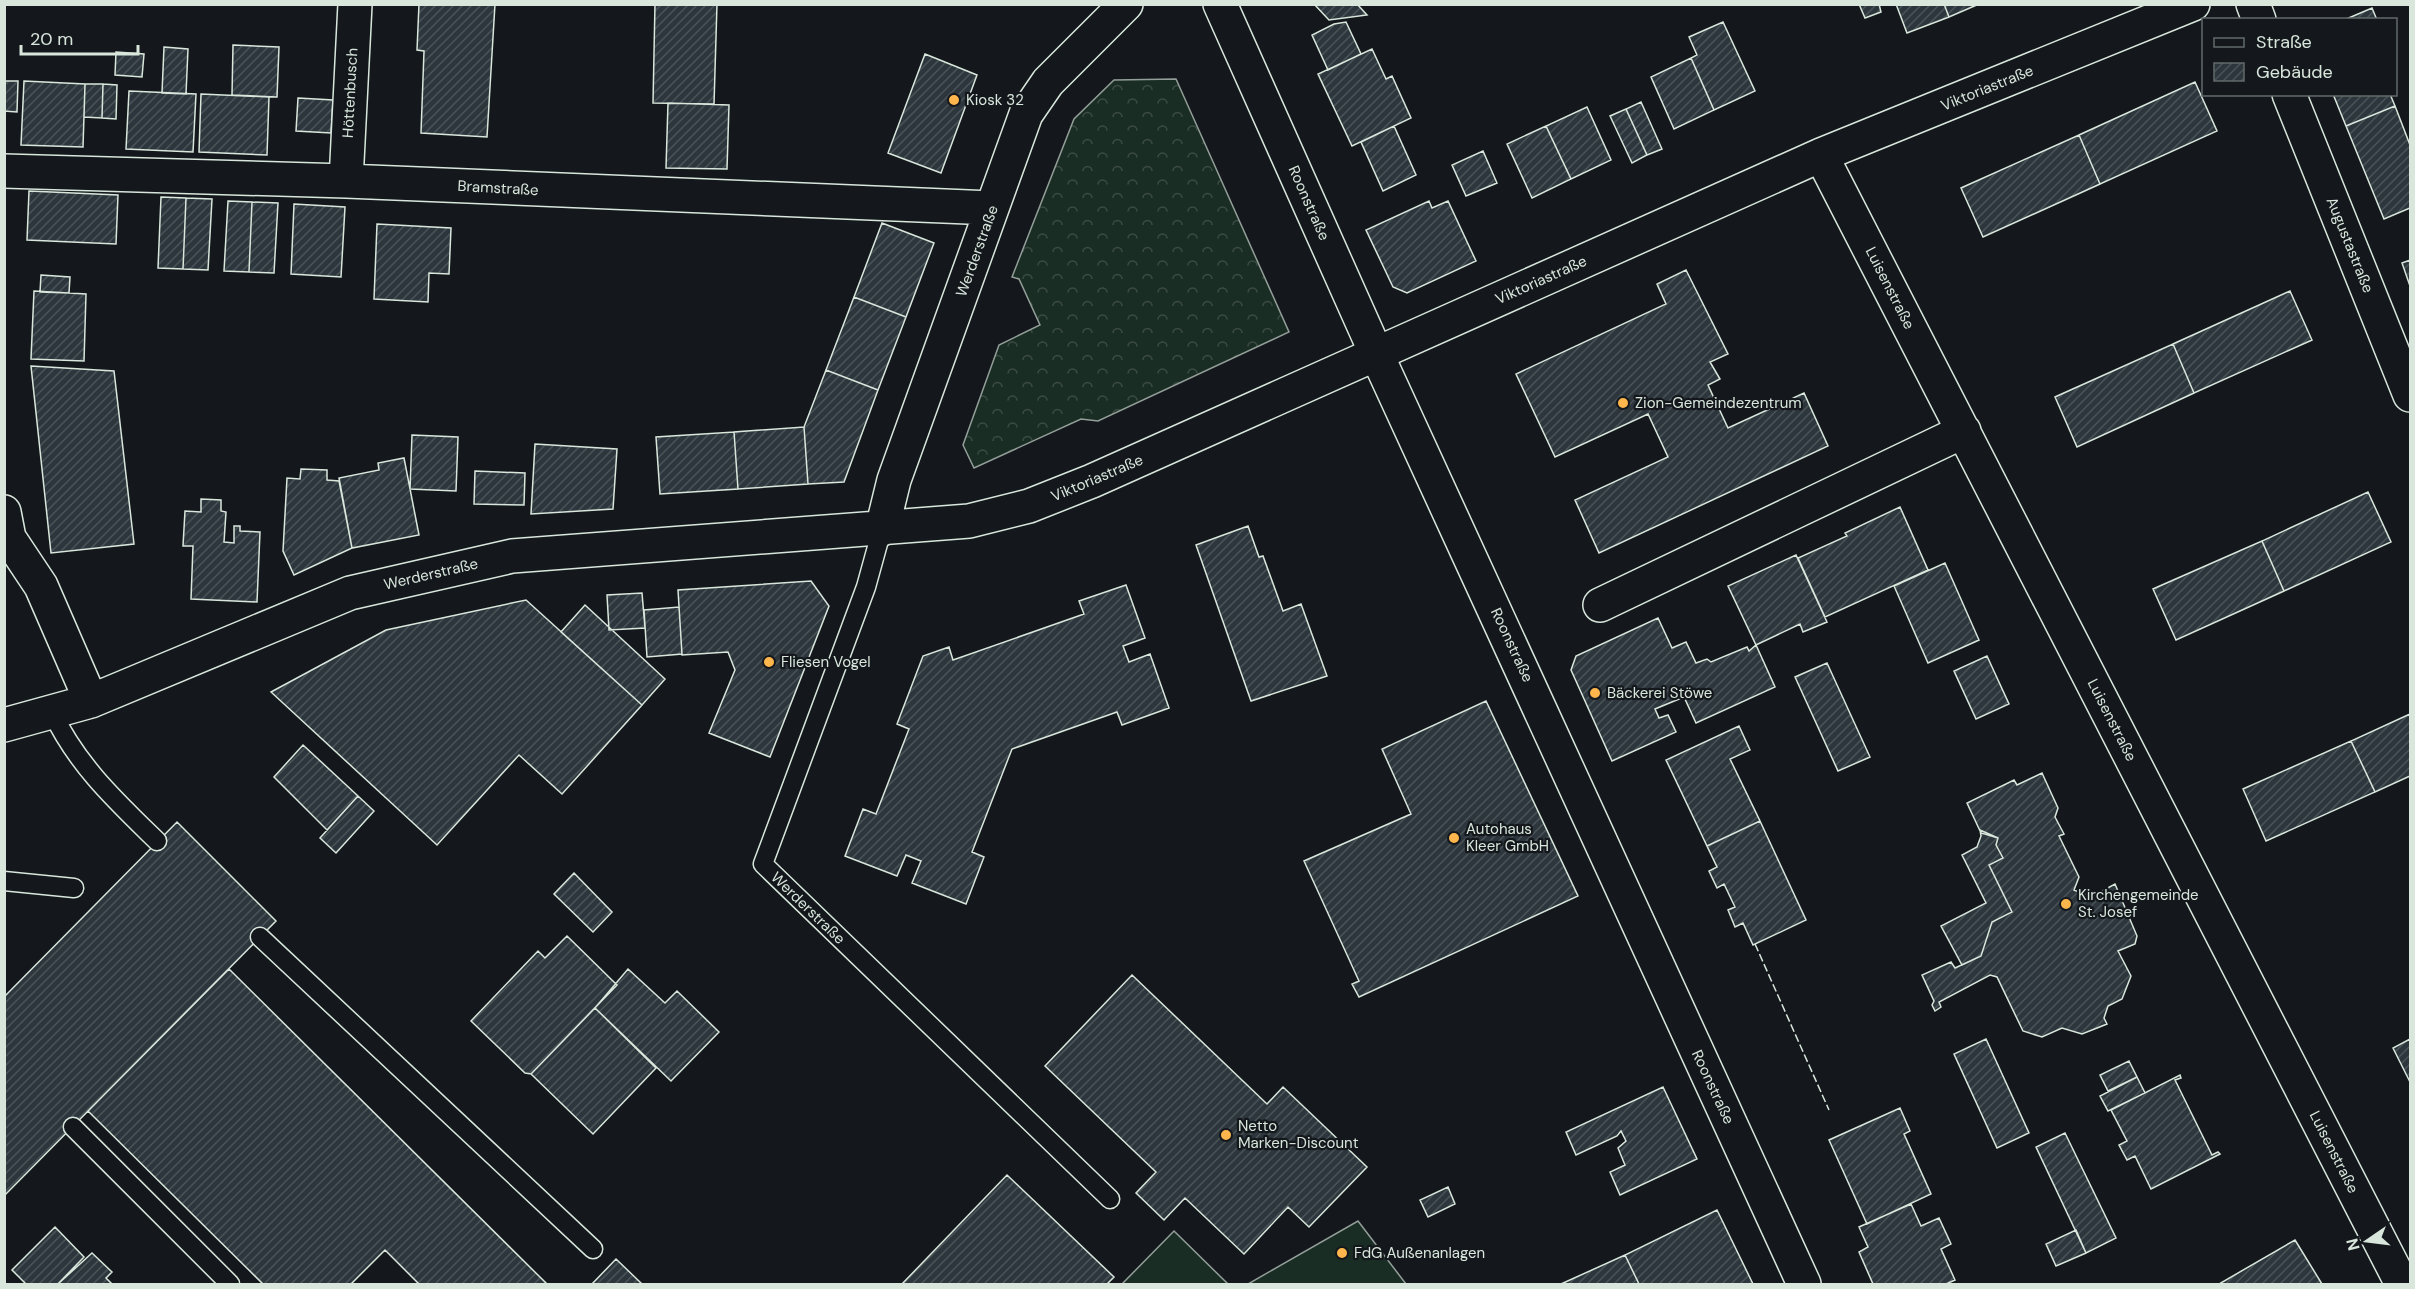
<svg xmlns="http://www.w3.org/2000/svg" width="2415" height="1289" font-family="'DM Sans',sans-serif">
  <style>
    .forest { fill: url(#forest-crowns); stroke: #939e99; stroke-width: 1.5 }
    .garden { fill: #1a2d24; stroke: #939e99; stroke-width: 1.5 }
    .building { fill: url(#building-hatch); stroke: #d8e6dc; stroke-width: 1.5 }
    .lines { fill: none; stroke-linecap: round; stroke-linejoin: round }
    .lane-casing { stroke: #d8e6dc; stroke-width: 21 }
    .street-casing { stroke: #d8e6dc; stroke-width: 36 }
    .secondary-casing { stroke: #d8e6dc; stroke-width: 36 }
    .lane { stroke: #14181c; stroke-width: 18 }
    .street { stroke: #14181c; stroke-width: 33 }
    .secondary { stroke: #14181c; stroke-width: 33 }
    .fence { stroke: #d8e6dc; stroke-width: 1.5; stroke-dasharray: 8 3; stroke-linecap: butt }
    .poi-dot { fill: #ffb74d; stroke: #14181c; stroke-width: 2 }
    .labels { text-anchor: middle; stroke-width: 4.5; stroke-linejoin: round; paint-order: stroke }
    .street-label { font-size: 15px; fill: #d8e6dc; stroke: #14181c }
    .poi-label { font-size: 15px; fill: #d8e6dc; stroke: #14181c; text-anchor: start }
  </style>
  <defs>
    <pattern id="forest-crowns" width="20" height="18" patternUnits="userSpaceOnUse" patternTransform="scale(1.5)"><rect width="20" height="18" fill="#1a2d24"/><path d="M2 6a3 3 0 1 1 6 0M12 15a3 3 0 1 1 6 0" fill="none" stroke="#3b4b43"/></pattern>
    <pattern id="building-hatch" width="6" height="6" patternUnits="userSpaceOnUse" patternTransform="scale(1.5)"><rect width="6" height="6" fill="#2c363c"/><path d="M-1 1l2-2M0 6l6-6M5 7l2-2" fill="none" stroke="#4a5358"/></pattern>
  </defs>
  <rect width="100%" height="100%" fill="#14181c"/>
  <path class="forest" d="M 1176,79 L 1289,332 L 1098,421 L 1081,419 L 974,468 L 963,445 L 999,345 L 1040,325 L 1019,279 L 1012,277 L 1074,119 L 1114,80 Z"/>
  <path class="garden" d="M 1358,1221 L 1406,1284 L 1248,1284 Z
    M 1174,1231 L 1228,1284 L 1122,1284 Z"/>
  <path class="building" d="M 419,4 L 495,4 L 487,137 L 421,133 L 424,51 L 417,50 Z
    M 655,4 L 717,4 L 714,104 L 653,103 Z
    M 1314,4 L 1357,4 L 1367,15 L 1329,20 Z
    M 1859,4 L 1879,4 L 1881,12 L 1865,18 Z
    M 1896,4 L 1944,4 L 1949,17 L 1907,33 Z
    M 1944,4 L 1979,4 L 1949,17 Z
    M 2372,8 L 2377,20 L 2344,20 Z
    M 1346,22 L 1361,54 L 1328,70 L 1312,35 L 1334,24 Z
    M 1723,22 L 1755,91 L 1714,110 L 1691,58 L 1697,55 L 1689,37 Z
    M 233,45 L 279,47 L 277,97 L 232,95 Z
    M 164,47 L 188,49 L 186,94 L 162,93 Z
    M 1372,49 L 1386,79 L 1392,76 L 1411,118 L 1352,146 L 1318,74 Z
    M 116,52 L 144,54 L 142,77 L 115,75 Z
    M 925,54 L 977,75 L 941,173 L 888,153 Z
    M 1691,58 L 1714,110 L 1674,129 L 1651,77 Z
    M 4,81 L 18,81 L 17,112 L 4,111 Z
    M 24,81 L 85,84 L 83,147 L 21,145 Z
    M 2195,82 L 2217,131 L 2100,184 L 2079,135 Z
    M 85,84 L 103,84 L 102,118 L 84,117 Z
    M 103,84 L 117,85 L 116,119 L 102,118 Z
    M 129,91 L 196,94 L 193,152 L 126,149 Z
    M 201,94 L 269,97 L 267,155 L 199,152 Z
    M 2333,94 L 2390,94 L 2395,106 L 2346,126 Z
    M 298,98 L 333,100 L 331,133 L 296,131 Z
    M 1641,102 L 1662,149 L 1647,155 L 1626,109 Z
    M 668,103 L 729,105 L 727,169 L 666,168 Z
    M 2395,106 L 2410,145 L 2410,208 L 2384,219 L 2346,126 Z
    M 1587,107 L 1611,160 L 1571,179 L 1546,126 Z
    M 1626,109 L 1647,155 L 1632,163 L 1610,116 Z
    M 1394,126 L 1416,175 L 1383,191 L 1361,142 Z
    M 1546,126 L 1571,179 L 1532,198 L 1507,144 Z
    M 2079,135 L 2100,184 L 1983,237 L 1961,188 Z
    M 1483,151 L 1497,183 L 1466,196 L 1452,165 Z
    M 29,191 L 118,195 L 116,244 L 27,240 Z
    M 161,197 L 186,198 L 183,269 L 158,268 Z
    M 186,198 L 212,199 L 208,270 L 183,269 Z
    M 228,201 L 252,202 L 249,272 L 224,271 Z
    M 1429,201 L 1432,208 L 1448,201 L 1476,261 L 1407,293 L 1393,287 L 1366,230 Z
    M 252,202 L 278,203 L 274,273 L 249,272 Z
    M 294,204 L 345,207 L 341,277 L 291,274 Z
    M 882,223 L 934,243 L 906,317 L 854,297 Z
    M 377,224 L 451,228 L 449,274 L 429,273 L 428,302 L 374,299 Z
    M 2410,260 L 2410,286 L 2402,263 Z
    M 1686,270 L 1728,354 L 1710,362 L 1720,379 L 1708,385 L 1728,428 L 1804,393 L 1828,446 L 1599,553 L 1575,500 L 1668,457 L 1648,414 L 1555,457 L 1516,374 L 1666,304 L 1657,284 Z
    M 41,275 L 70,277 L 69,293 L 40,292 Z
    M 34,291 L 86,294 L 84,361 L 31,359 Z
    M 2290,291 L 2312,340 L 2194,393 L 2173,344 Z
    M 854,297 L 906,317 L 878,390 L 826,370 Z
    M 2173,344 L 2194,393 L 2077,447 L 2055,397 Z
    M 31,366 L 114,371 L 134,544 L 51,553 Z
    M 826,370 L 878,390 L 844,482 L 808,484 L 804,427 Z
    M 804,427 L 808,484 L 738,489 L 734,432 Z
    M 734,432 L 738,489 L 660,494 L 656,437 Z
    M 412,435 L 458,437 L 456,491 L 410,489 Z
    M 535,444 L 617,449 L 613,509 L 531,514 Z
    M 404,458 L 419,535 L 352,548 L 339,478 L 379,470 L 378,463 Z
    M 301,469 L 327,470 L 327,480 L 339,481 L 352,548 L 294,575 L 283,551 L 287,478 L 300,479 Z
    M 475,471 L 525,473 L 524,505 L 474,504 Z
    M 2368,492 L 2391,542 L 2284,591 L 2262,541 Z
    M 201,499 L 221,500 L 221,511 L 226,512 L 224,542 L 234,543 L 234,526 L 240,526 L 240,531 L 260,532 L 257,602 L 191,599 L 193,546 L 183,546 L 185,511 L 201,512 Z
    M 1900,507 L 1928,570 L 1825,617 L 1798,558 L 1847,536 L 1845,533 Z
    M 1248,526 L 1259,557 L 1263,556 L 1283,611 L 1301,604 L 1327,676 L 1251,701 L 1196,545 Z
    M 2262,541 L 2284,591 L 2176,640 L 2153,589 Z
    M 1796,555 L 1827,622 L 1803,632 L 1800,624 L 1756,645 L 1728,586 Z
    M 1945,563 L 1979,640 L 1928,663 L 1894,586 Z
    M 811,581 L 829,606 L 770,757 L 709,733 L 735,670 L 728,652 L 682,655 L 678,590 Z
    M 1126,585 L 1145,638 L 1123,646 L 1129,662 L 1150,654 L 1169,708 L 1122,725 L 1117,712 L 1012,749 L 972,852 L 984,857 L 966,904 L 912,883 L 921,861 L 906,855 L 897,876 L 845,856 L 863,809 L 876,814 L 909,729 L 897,724 L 923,656 L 949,647 L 953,660 L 1084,614 L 1079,601 Z
    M 642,593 L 645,628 L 609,630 L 607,595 Z
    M 526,600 L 642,705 L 562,794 L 519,755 L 437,845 L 271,692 L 386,630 Z
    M 585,605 L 665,679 L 642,705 L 561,632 Z
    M 679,607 L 682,654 L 647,657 L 644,610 Z
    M 1658,618 L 1672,648 L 1686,642 L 1696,663 L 1707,659 L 1711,662 L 1747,647 L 1749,651 L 1756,645 L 1775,687 L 1696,723 L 1684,697 L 1655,709 L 1659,718 L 1668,715 L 1676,732 L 1612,761 L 1571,670 L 1576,656 Z
    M 1987,656 L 2009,704 L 1976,719 L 1954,671 Z
    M 1827,663 L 1870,757 L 1838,771 L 1795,677 Z
    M 1486,701 L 1578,896 L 1359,997 L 1352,984 L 1359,981 L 1304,861 L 1411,814 L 1382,749 Z
    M 2410,714 L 2410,776 L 2375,792 L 2351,741 Z
    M 1739,726 L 1750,750 L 1730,759 L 1760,821 L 1707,846 L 1666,760 Z
    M 2351,741 L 2375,792 L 2266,841 L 2243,789 Z
    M 303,745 L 358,796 L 327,830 L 274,777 Z
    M 2042,773 L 2058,808 L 2055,817 L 2064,834 L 2059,836 L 2079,877 L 2074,890 L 2091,897 L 2115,884 L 2137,936 L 2135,944 L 2118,951 L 2131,976 L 2122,999 L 2108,1006 L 2104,1018 L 2107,1024 L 2082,1034 L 2062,1028 L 2042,1037 L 2023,1031 L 1997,977 L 1990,975 L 1939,1002 L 1941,1007 L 1935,1011 L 1932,1005 L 1934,1001 L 1922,975 L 1951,962 L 1955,968 L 1981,956 L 1992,922 L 2012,912 L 1989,865 L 2003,858 L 1996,845 L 1998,838 L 1981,833 L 1967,803 L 2014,780 L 2017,785 Z
    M 358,796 L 374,811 L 336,853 L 320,838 Z
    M 1760,821 L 1806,920 L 1753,945 L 1743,923 L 1735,927 L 1728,910 L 1735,907 L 1724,884 L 1717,888 L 1709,871 L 1717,867 L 1707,846 Z
    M 177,822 L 276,921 L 4,1196 L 4,997 Z
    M 1980,830 L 1998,838 L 1996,845 L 2003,858 L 1989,865 L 2012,912 L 1992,922 L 1981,956 L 1962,965 L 1941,926 L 1986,903 L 1962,855 L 1977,847 L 1981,836 Z
    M 574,873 L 612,912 L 593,932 L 554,894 Z
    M 567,936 L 617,985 L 531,1074 L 525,1073 L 471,1021 L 538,951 L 545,958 Z
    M 229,969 L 547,1284 L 419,1284 L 385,1250 L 351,1284 L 263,1284 L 88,1111 Z
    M 628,969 L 665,1003 L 677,991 L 719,1032 L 671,1081 L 595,1008 Z
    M 1132,975 L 1267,1104 L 1283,1087 L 1367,1167 L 1309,1227 L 1288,1207 L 1244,1254 L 1185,1198 L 1164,1220 L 1136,1193 L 1156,1172 L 1045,1066 Z
    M 595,1008 L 656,1068 L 593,1134 L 531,1074 Z
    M 1986,1039 L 2029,1133 L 1997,1148 L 1954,1054 Z
    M 2410,1039 L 2410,1082 L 2393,1048 Z
    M 2129,1061 L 2137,1077 L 2108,1091 L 2100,1075 Z
    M 2180,1075 L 2181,1078 L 2175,1080 L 2212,1155 L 2218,1152 L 2220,1154 L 2151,1189 L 2135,1156 L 2127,1160 L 2119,1145 L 2127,1141 L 2111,1110 Z
    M 2137,1077 L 2145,1093 L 2108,1111 L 2100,1096 Z
    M 1663,1087 L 1697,1159 L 1620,1195 L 1610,1172 L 1625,1165 L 1618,1148 L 1626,1141 L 1621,1131 L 1617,1136 L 1576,1155 L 1566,1132 Z
    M 1900,1108 L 1910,1131 L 1904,1134 L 1931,1194 L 1867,1224 L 1829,1140 Z
    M 2065,1133 L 2116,1238 L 2086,1253 L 2036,1147 Z
    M 1007,1175 L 1114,1277 L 1107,1284 L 902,1284 Z
    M 1448,1187 L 1455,1204 L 1428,1217 L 1420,1200 Z
    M 1911,1204 L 1921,1226 L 1939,1218 L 1951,1244 L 1941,1249 L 1955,1280 L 1946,1284 L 1873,1284 L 1859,1252 L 1868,1247 L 1859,1227 Z
    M 1717,1210 L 1753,1284 L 1639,1284 L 1625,1255 Z
    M 55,1227 L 84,1257 L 58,1284 L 26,1284 L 12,1270 Z
    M 2076,1230 L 2086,1253 L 2056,1266 L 2046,1244 Z
    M 2295,1240 L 2322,1284 L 2219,1284 Z
    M 92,1253 L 112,1272 L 106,1278 L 112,1284 L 58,1284 Z
    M 1625,1255 L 1639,1284 L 1561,1284 Z
    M 616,1259 L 642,1284 L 592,1284 Z"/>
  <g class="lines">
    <g class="lane-casing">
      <path id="lane" d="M 882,529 L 866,587 L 763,864 L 1110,1199
        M 52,712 C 77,765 116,801 157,841
        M 4,881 L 74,888
        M 260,937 L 593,1249
        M 73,1127 L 230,1284"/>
    </g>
    <g class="street-casing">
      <path id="street" d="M 2253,4 L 2259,20
        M 2289,94 L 2410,395
        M 1821,155 L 2402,1284
        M 4,171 L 346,181 L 992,208
        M 346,181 L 355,4
        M 4,512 L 9,538 L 41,586 L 91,701
        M 882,529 L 894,480 L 1026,114 L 1048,82 L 1126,4
        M 1600,605 L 1964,431
        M 4,725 L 91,701 L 350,593 L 512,556 L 969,521 L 1029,506 L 1092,481 L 1821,155 L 2193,4"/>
    </g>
    <g class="secondary-casing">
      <path id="secondary" d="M 1220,4 L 1376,353 L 1804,1284"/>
    </g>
    <use href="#lane" class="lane"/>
    <use href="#street" class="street"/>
    <use href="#secondary" class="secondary"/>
    <path class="fence" d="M 1755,944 L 1829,1110"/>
  </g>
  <g class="poi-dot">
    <circle cx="954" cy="100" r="6"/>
    <circle cx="1623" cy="403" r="6"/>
    <circle cx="769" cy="662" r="6"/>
    <circle cx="1595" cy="693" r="6"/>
    <circle cx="1454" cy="838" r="6"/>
    <circle cx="2066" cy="904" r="6"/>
    <circle cx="1226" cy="1135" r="6"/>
    <circle cx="1342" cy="1253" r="6"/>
  </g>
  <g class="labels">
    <g class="street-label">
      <text transform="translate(1987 88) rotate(-22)" y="5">Viktoriastraße</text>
      <text transform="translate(350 93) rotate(-87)" y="5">Höttenbusch</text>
      <text transform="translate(498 188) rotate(3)" y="5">Bramstraße</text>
      <text transform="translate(1309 203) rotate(66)" y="5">Roonstraße</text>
      <text transform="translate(2350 245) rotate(68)" y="5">Augustastraße</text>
      <text transform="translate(977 251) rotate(-70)" y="5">Werderstraße</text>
      <text transform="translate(1541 280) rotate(-24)" y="5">Viktoriastraße</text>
      <text transform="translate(1890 288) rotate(63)" y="5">Luisenstraße</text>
      <text transform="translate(1097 478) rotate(-23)" y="5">Viktoriastraße</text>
      <text transform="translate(431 574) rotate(-13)" y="5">Werderstraße</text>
      <text transform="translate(1512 645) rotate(65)" y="5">Roonstraße</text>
      <text transform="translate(2112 720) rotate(63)" y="5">Luisenstraße</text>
      <text transform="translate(808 908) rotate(44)" y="5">Werderstraße</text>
      <text transform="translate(1713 1087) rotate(65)" y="5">Roonstraße</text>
      <text transform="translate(2334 1152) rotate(63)" y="5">Luisenstraße</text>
    </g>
    <g class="poi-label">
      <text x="966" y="105">Kiosk 32</text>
      <text x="1635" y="408">Zion-Gemeindezentrum</text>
      <text x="781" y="667">Fliesen Vogel</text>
      <text x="1607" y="698">Bäckerei Stöwe</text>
      <text x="1466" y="834">Autohaus<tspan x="1466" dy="17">Kleer GmbH</tspan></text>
      <text x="2078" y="900">Kirchengemeinde<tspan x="2078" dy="17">St. Josef</tspan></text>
      <text x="1238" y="1131">Netto<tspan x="1238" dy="17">Marken-Discount</tspan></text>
      <text x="1354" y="1258">FdG Außenanlagen</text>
    </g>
  </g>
  <rect width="2415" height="1289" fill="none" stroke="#d8e6dc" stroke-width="12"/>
  <rect x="2202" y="18" width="195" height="78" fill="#14181c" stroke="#626a69" stroke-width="1.5"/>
  <rect x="2214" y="38" width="30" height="9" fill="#14181c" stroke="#626a69" stroke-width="1.5"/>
  <text x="2256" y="48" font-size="18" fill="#d8e6dc">Straße</text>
  <rect x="2214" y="63" width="30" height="18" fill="url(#building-hatch)" stroke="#626a69" stroke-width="1.5"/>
  <text x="2256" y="78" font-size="18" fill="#d8e6dc">Gebäude</text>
  <g transform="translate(2367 1241) rotate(256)" stroke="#14181c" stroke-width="4.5" paint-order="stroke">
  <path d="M0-4.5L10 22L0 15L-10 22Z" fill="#d8e6dc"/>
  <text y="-9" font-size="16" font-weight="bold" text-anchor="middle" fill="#d8e6dc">N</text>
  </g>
  <path d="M21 45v9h117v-9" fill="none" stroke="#d8e6dc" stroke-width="3"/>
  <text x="30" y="45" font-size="18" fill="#d8e6dc" stroke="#14181c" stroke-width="4.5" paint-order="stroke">20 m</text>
</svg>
